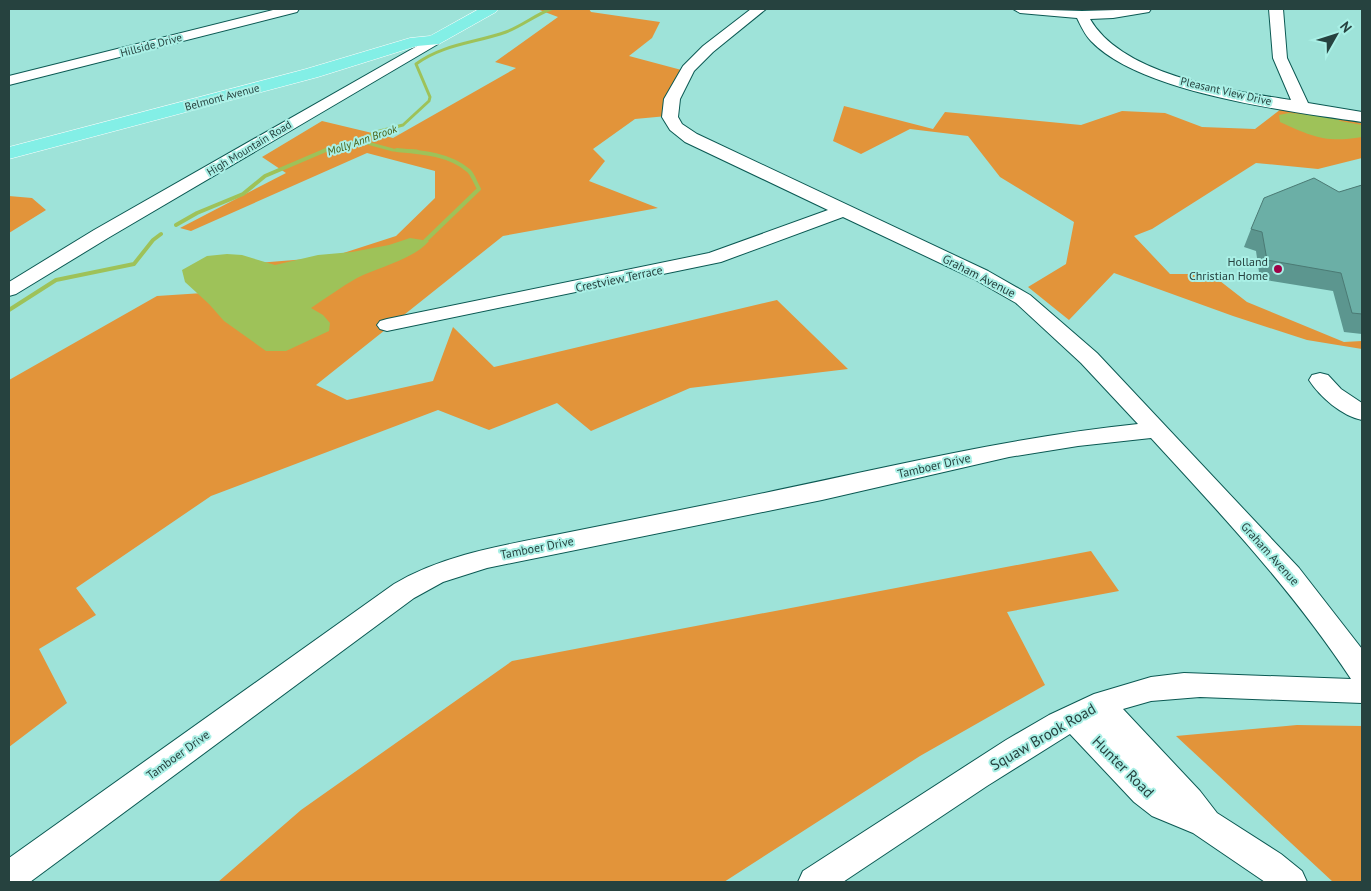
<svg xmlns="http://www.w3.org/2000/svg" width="1371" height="891" font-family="'PT Sans',sans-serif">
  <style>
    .green { fill: #e2943a }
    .water { fill: #9ec259 }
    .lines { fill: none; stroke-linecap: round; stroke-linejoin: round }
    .stream-far1 { stroke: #9ec259; stroke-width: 3 }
    .stream { stroke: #9ec259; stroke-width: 4 }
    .minor-casing { stroke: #0b5953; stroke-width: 2 }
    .major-casing { stroke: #fff; stroke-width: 1 }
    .minor { fill: #fff; fill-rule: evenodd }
    .major { fill: #83efe6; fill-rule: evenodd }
    .wall { fill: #5c968f }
    .building { fill: #6bafa6; stroke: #4b7a74 }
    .poi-dot { fill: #9e0247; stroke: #aaf0e6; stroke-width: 2 }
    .labels { text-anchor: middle; stroke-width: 4; stroke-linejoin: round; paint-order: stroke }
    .far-street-label { font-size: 11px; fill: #26423f; stroke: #aaf0e6 }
    .far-water-label { font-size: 11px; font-style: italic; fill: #496016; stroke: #aaf0e6 }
    .poi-label { font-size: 12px; fill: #26423f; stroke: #aaf0e6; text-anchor: end }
    .street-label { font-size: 12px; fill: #26423f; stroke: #aaf0e6 }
    .near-street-label { font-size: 15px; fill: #26423f; stroke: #aaf0e6 }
  </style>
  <rect width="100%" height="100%" fill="#9ee3d9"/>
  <path class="green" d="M 537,9 L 589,9 L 591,12 L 660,22 L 652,38 L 629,56 L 689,72 L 667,116 L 635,119 L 593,149 L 605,161 L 589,181 L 658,208 L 503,236 L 316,385 L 347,400 L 433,381 L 453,327 L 494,367 L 777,300 L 848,369 L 690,388 L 591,431 L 557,403 L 489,430 L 438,410 L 211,496 L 76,588 L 96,615 L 39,649 L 67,703 L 9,747 L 9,380 L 157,296 L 203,293 L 218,266 L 331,257 L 396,236 L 435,198 L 435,171 L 367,153 L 191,231 L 180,228 L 286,173 L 262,157 L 322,121 L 393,138 L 516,68 L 495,62 L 558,17 Z
    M 844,106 L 933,129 L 945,112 L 1081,125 L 1122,111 L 1165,113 L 1202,127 L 1255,129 L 1281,109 L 1362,123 L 1362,158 L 1318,169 L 1256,163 L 1152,229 L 1134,236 L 1170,274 L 1211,274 L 1247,302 L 1344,342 L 1362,341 L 1362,349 L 1307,340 L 1233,316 L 1114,273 L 1069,320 L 1028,287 L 1066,264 L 1074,222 L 1000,177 L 968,136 L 910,129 L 861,154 L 833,141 Z
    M 9,196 L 32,198 L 46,210 L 9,233 Z
    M 1091,551 L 1119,591 L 1007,612 L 1045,685 L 920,756 L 724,882 L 218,882 L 301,810 L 512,661 Z
    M 1297,725 L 1362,726 L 1362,882 L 1333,882 L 1176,736 Z"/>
  <path class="water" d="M 1289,113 L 1336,117 L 1340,121 L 1362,125 L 1362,137 C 1326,143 1313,137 1280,122 L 1279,115 Z
    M 410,238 L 429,241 C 414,259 379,267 357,278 C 341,287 326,298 311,308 L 323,315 L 330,323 L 329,331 L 286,351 L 266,351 L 224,321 L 209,304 L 185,282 L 182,270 L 207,256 L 227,254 L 242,255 L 275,265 L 318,255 L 352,252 L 389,245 Z"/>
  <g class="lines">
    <path class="stream-far1" d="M 360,141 L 393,150 L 417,151
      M 323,151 L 359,141 L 376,132 L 403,125 L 429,101 L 430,97 L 416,64 C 443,44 475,43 506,32 C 522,26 535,15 551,9"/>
    <path class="stream" d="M 397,150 C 421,152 450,154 469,171 C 473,175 476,184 479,189 L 425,241
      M 176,225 L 197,213 L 243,194 L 265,176 L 326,150
      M 9,310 L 56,280 L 134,264 L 153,240 L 161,234"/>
    <g class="minor-casing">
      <path id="minor" d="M 277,9 L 299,9 L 297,12 L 9,85 L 9,76 Z
        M 751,9 L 766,9 L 713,52 L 694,71 L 680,99 L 678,117 L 682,124 L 697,134 L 988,271 L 1030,295 L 1097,353 L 1299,568 L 1362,649 L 1362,703 L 1200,697 L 1151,701 L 1123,709 L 1200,791 L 1217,813 L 1281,854 L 1302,871 L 1307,882 L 1265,882 L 1193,833 L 1152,816 L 1134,802 L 1070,734 L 987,786 L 843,882 L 798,882 L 803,871 L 1006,740 L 1049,715 L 1094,694 L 1151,677 L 1184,673 L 1351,679 C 1293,591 1222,515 1151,438 L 1078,446 L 1009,457 L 822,500 L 487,568 L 443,582 L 414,598 L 30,882 L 9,882 L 9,858 L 394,584 C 443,555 500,546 555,535 C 605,525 655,515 705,505 C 849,477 992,439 1138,424 L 1081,363 L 1016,303 L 974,279 L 843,217 L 721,262 L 387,331 L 380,329 L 377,325 L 380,321 L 387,319 L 709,253 L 828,210 L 685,142 L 670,130 L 662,117 L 664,99 L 683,66 L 703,46 Z
        M 1013,9 L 1082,11 L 1151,9 L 1149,12 L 1113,18 L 1090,19 C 1123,76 1231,91 1291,100 L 1273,58 L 1269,9 L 1283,9 L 1287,58 L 1308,103 L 1362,112 L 1362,122 C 1292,112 1140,93 1091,41 C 1085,35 1081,26 1077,18 L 1020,13 Z
        M 433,37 L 438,38 L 440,41 L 438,44 L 108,238 L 16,294 L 9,296 L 9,282 L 94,230 Z
        M 1320,373 L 1328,375 L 1341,389 L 1362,403 L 1362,420 C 1342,416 1320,397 1309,380 L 1312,375 Z"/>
    </g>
    <g class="major-casing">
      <path id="major" d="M 479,9 L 498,9 L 496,12 L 439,44 L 417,46 L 318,77 L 9,159 L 9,147 L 306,69 L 410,38 L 430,36 Z"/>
    </g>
    <use href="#minor" class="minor"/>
    <use href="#major" class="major"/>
  </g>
  <path class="wall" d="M 1362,185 L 1362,334 L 1344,332 L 1333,291 L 1260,279 L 1256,251 L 1244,247 L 1251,229 L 1339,192 Z"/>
  <path class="building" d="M 1314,178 L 1339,192 L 1362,185 L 1362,314 L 1352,313 L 1341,273 L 1267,260 L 1262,232 L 1251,229 L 1264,198 Z"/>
  <circle class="poi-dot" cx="1278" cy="269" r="5"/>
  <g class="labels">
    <g class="far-street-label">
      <text transform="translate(151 45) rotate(-15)" y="4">Hillside Drive</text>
      <text transform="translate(1226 91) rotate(13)" y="4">Pleasant View Drive</text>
      <text transform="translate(222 97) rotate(-15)" y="4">Belmont Avenue</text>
      <text transform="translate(249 148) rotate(-31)" y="4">High Mountain Road</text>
    </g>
    <g class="far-water-label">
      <text transform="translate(362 140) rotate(-19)" y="4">Molly Ann Brook</text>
    </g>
    <g class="poi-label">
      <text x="1268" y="266">Holland<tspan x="1268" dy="14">Christian Home</tspan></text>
    </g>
    <g class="street-label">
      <text transform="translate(979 276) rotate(27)" y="4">Graham Avenue</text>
      <text transform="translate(619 279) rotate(-12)" y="4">Crestview Terrace</text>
      <text transform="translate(934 466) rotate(-13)" y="4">Tamboer Drive</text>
      <text transform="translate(537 548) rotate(-11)" y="4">Tamboer Drive</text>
      <text transform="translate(1270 554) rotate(48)" y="4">Graham Avenue</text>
      <text transform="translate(178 755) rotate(-36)" y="4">Tamboer Drive</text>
    </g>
    <g class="near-street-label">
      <text transform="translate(1043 737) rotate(-30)" y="5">Squaw Brook Road</text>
      <text transform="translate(1123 767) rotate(45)" y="5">Hunter Road</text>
    </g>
  </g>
  <rect width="1371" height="891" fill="none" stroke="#26423f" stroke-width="20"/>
  <g transform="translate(1336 35) rotate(51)" stroke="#aaf0e6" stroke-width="4" paint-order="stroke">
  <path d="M0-4L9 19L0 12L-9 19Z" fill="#26423f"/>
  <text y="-8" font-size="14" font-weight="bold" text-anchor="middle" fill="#26423f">N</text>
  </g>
</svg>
